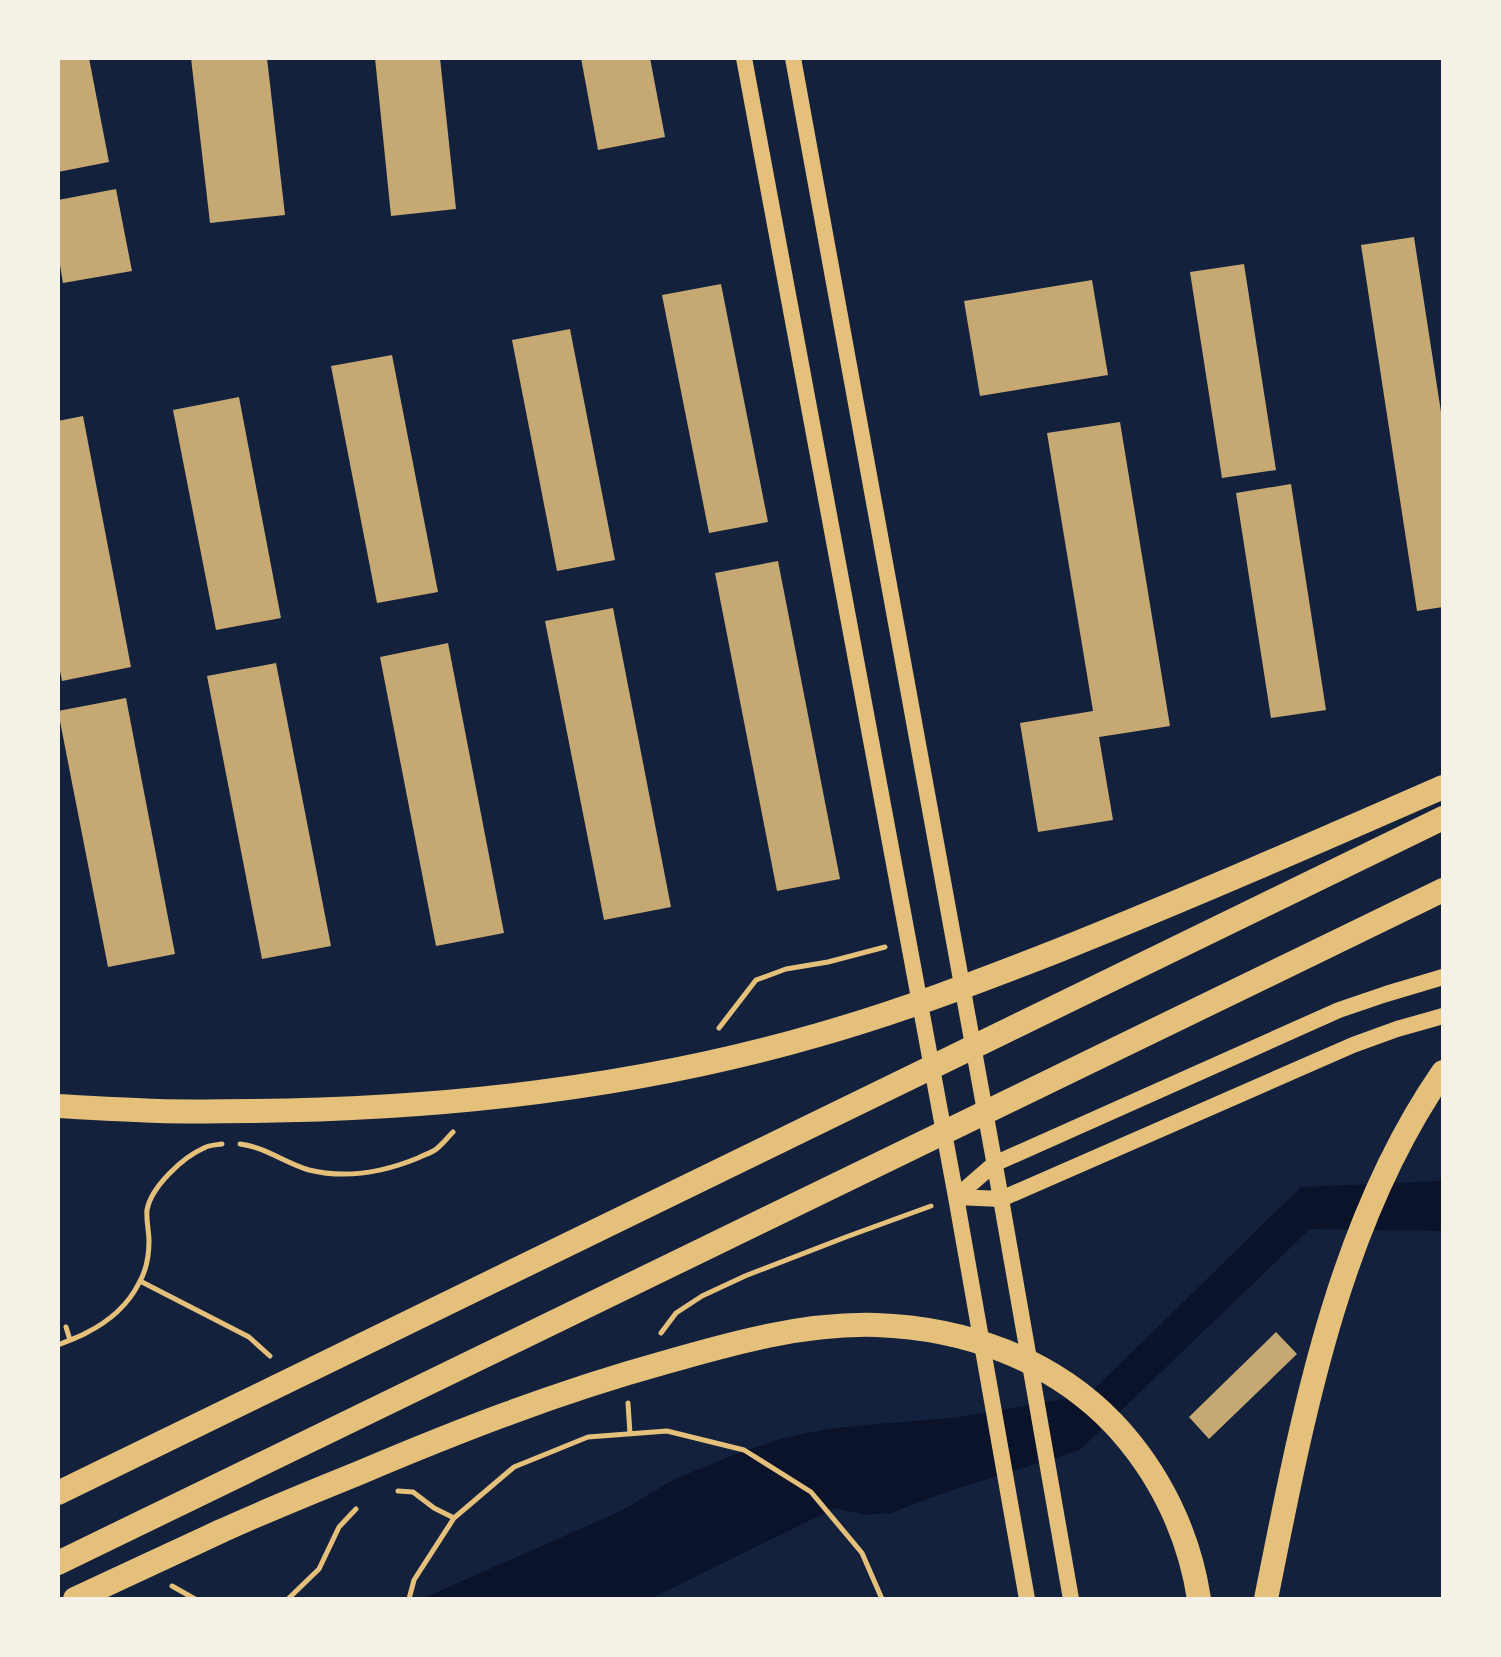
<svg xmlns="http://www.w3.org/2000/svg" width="1501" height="1657" font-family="'Libre Baskerville',serif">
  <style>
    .water { fill: #0b132b }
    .building { fill: #c6a872 }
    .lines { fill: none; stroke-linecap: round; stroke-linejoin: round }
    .path { stroke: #e5c07b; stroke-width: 5 }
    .secondary { stroke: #e5c07b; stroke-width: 16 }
    .motorway { stroke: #e5c07b; stroke-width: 24 }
  </style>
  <rect width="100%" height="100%" fill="#14213d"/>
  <path class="water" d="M 1443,1177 L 1443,1231 L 1310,1229 L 1080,1450 L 952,1490 L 891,1513 L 865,1515 L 835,1508 L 650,1599 L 421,1599 L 619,1512 L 675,1479 L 741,1452 L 788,1437 L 827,1429 L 865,1425 L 951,1418 L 1088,1395 L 1301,1187 L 1438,1181 Z"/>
  <path class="building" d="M 58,58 L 89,58 L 109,162 L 58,172 Z
    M 191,58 L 267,58 L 285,215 L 210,223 Z
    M 375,58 L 440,58 L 456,209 L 391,216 Z
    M 581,58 L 650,58 L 665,137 L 598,150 Z
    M 116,189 L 132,271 L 63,283 L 58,253 L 58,200 Z
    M 1414,237 L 1443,425 L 1443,607 L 1417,611 L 1361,245 Z
    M 1244,264 L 1276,470 L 1222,478 L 1190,272 Z
    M 1092,280 L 1108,375 L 980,396 L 964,301 Z
    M 721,284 L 768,522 L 709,533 L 662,295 Z
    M 570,329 L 615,560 L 557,571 L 512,340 Z
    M 392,355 L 438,592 L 377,603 L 331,366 Z
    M 239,397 L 281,618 L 216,630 L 173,410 Z
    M 83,416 L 131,667 L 62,681 L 58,661 L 58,421 Z
    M 1120,422 L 1170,726 L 1099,737 L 1113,820 L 1038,832 L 1020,723 L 1093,711 L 1047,433 Z
    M 1291,484 L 1326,710 L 1271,718 L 1236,493 Z
    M 778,561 L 840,879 L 777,891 L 715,573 Z
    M 613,608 L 671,907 L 604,920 L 545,621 Z
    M 448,643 L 504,933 L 436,946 L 380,657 Z
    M 276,663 L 331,946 L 262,959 L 207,676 Z
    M 126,698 L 175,954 L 108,967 L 58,711 Z
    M 1276,1332 L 1297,1354 L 1209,1439 L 1189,1417 Z"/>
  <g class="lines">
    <path class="path" d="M 719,1028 L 756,980 L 786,969 L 828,962 L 885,947
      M 240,1144 C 265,1147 285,1163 309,1170 C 346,1179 384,1172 418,1158 C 424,1155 430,1153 435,1150 C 442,1145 447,1138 453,1132
      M 140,1281 L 249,1337 L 270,1356
      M 66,1327 L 70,1340
      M 661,1333 L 676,1313 L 702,1296 L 745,1276 L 846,1237 L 931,1206
      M 58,1345 C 67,1341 77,1338 86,1333 C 108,1322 128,1305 139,1283 C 146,1271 149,1254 149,1241 C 149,1231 146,1221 147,1210 C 151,1187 183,1157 204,1148 C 209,1145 216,1145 222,1144
      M 628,1403 L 630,1434
      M 398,1491 L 413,1492 L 434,1508 L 454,1518
      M 172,1586 L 195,1599
      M 288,1599 L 319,1569 L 339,1527 L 356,1509
      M 409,1599 L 414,1580 L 454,1518 L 514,1467 L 588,1437 L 667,1431 L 744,1450 L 811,1492 L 862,1553 L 882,1599"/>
    <path class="secondary" d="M 744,58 L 956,1197 L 1027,1599
      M 793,58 L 1001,1199 L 1071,1599
      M 956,1197 L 994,1164 L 1339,1010 L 1386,994 L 1443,977
      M 956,1197 L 1001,1199 L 1353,1045 L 1397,1029 L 1443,1016"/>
    <path class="motorway" d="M 58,1106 C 92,1108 125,1110 159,1111 C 190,1112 222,1111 253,1111 C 443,1109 635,1088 818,1035 C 899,1012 978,982 1057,951 C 1187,899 1315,843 1443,787
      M 58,1493 L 1443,818
      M 58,1563 L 1443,890
      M 75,1599 C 123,1577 171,1554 219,1532 C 265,1511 312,1492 359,1473 C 458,1431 558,1392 663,1363 C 732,1343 804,1323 876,1325 C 965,1328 1052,1359 1114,1424 C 1159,1472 1189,1533 1199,1599
      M 1266,1599 C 1302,1420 1337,1225 1443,1072"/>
  </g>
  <rect width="1501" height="1657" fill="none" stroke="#f6f1e7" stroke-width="120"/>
</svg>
